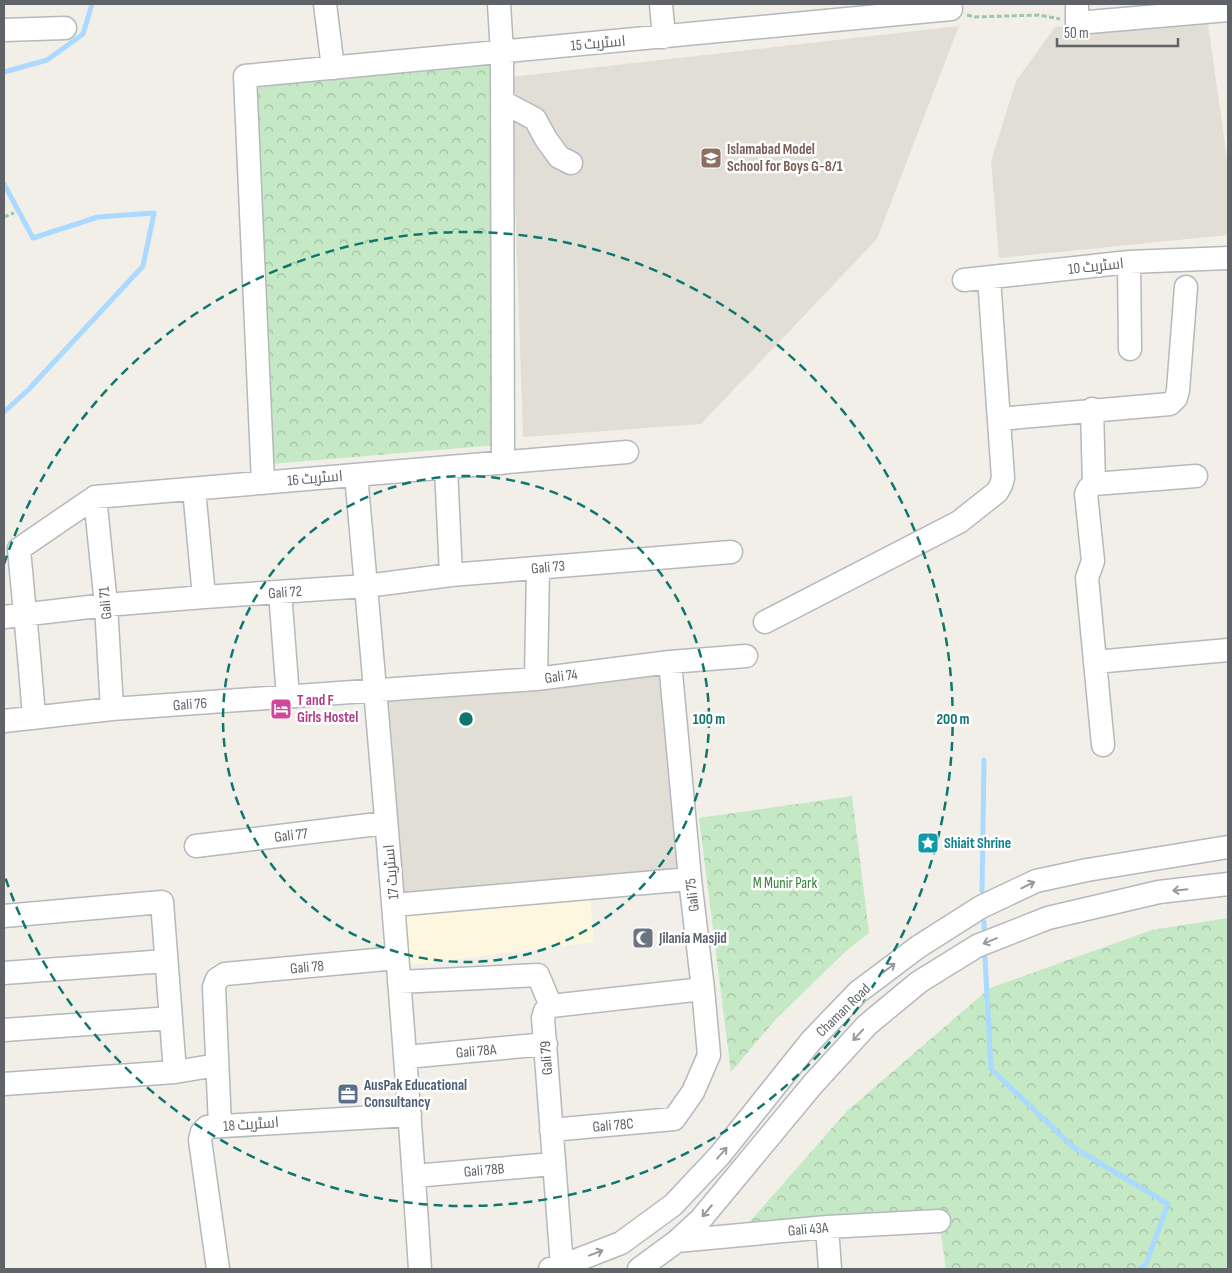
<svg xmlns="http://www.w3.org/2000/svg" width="1232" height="1273" font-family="'Sofia Sans Condensed',Cairo,sans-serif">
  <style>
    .commercial { fill: #fef7e0 }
    .education { fill: #e1ded6 }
    .forest { fill: url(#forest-crowns) }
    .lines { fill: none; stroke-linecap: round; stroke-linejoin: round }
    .stream { stroke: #aadaff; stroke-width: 5 }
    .minor-casing { stroke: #b5b8bc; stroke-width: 25 }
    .path { stroke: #9cc7a9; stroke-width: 3; stroke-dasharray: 5 2.5; stroke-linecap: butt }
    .minor { stroke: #fff; stroke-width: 22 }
    .oneway { stroke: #979a9d }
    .ring { fill: none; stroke: #0f766e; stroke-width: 2.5; stroke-dasharray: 9 6 }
    .labels { text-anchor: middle; stroke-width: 5; stroke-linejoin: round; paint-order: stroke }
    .street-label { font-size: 15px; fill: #5f6368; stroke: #fff }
    .education-label { font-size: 15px; font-weight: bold; fill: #785e54; stroke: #fff; text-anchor: start }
    .hotel-label { font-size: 15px; font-weight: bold; fill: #b23c85; stroke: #fff; text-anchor: start }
    .culture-label { font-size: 15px; font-weight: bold; fill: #0d838f; stroke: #fff; text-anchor: start }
    .park-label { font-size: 15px; fill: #348238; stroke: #fff }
    .worship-label { font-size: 15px; font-weight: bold; fill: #5b616d; stroke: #fff; text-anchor: start }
    .service-label { font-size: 15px; font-weight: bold; fill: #4e5e75; stroke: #fff; text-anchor: start }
    .centre { fill: #0f766e; stroke: #fff; stroke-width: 2.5 }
    .ring-label { font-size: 15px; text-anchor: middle; font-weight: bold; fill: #0f766e; stroke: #fff; stroke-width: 5; stroke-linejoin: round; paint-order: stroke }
  </style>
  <defs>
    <pattern id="forest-crowns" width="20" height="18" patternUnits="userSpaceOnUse" patternTransform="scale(1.25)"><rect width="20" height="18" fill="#c5e8c5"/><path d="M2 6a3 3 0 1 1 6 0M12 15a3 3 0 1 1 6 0" fill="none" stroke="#a3c0a4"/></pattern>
  </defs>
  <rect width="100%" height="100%" fill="#f1efe8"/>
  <path class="commercial" d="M 590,895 L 594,942 L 408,965 L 403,912 Z"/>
  <path class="education" d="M 1207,17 L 1228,165 L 1228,235 L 999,258 L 991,161 L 1016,81 L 1055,27 Z
    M 959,26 L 877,239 L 701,424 L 523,437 L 511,77 Z
    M 663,667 L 681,874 L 403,899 L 385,693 Z"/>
  <path class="forest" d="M 499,63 L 497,445 L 271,464 L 250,82 Z
    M 852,796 L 869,933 L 845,952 L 776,1019 L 731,1072 L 699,818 Z
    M 1228,918 L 1228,1269 L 946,1269 L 939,1222 L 745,1227 L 847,1111 L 990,988 L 1152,930 Z"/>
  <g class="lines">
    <path class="stream" d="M 4,72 L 47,60 L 83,34 L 92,4
      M 4,184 L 33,238 L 98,217 L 154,213 L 143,266 L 28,390 L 4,412
      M 982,891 L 984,760
      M 984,922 L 984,928
      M 985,958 L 991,1069 L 1073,1147 L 1168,1204 L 1146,1264 L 1140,1269"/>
    <g class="minor-casing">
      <path id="minor" d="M 325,4 L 333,68
        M 499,4 L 502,52 L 503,463
        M 661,4 L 664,37
        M 1077,4 L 1077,23 L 1228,10
        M 4,30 L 65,28
        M 503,102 L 535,119 L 546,139 L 559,157 L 571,163
        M 1129,262 L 1130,349
        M 964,280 L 1129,262 L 1228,258
        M 1092,409 L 1094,484 L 1089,488 L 1086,494 L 1093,561 L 1087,578 L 1103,745
        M 999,419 L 1170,404 L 1176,398 L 1178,390 L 1186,287
        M 446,468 L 451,575
        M 356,475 C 380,740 403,1004 420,1269
        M 263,483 L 245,76 L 951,9
        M 1094,484 L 1196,476
        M 194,489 L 204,597
        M 95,497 L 106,605 L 112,709
        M 280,592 L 288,697
        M 4,617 L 106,605 L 204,597 L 366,586 L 451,575 L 731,552
        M 765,622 L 959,522 L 997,492 L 1001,485 L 1003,478 L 989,278
        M 1095,662 L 1228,650
        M 536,679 L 538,568
        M 34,718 C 30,661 24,605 19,549 L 95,497 L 627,452
        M 4,721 L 112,709 L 536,679 L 670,662 L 746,656
        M 196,846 L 386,823
        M 394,905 L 690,879
        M 4,916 L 162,902 L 175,1072 L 217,1065
        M 4,973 L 166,961
        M 399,982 L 538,975 L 551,1006
        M 4,1030 L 171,1018
        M 406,1057 L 546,1044
        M 4,1084 L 175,1072
        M 220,1126 L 214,987 L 217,979 L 225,974 L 397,958
        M 551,1130 L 674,1119 L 693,1092 L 709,1055 L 703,989 L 690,879 L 670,662
        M 414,1176 L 553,1164
        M 827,1227 L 830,1269
        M 677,1241 L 827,1227 L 939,1221
        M 562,1266 L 543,1018 L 545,1011 L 551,1006 L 703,989
        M 218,1269 L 200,1140 L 202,1132 L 207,1127 L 410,1115
        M 550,1269 L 562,1266 L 621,1243 L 673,1205 L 720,1155 L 811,1041 L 858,992 L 918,947 L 981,907 L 1036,881 L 1087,870 L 1228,847
        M 639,1269 L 677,1241 L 701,1219 L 813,1084 L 867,1025 L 919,982 L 977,946 L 1048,918 L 1159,892 L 1228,884"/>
    </g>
    <path class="path" d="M 967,15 L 975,17 L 1039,15 L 1060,19
      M 4,217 L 14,213"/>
    <use href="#minor" class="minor"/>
  </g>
  <defs><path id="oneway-shaft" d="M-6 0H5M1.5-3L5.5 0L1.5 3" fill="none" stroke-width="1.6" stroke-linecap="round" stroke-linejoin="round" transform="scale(1.25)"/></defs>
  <g class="oneway">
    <use href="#oneway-shaft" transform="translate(1028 885) rotate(-26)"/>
    <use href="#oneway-shaft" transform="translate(1180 890) rotate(174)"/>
    <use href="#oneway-shaft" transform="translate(990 941) rotate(158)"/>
    <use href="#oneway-shaft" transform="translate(889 968) rotate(-37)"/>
    <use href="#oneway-shaft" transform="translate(858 1035) rotate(133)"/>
    <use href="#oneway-shaft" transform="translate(722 1153) rotate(-49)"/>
    <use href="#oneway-shaft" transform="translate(707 1211) rotate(130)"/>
    <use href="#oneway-shaft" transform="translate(596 1253) rotate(-21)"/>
  </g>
  <g class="ring">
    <circle cx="466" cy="719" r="243"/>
    <path d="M4 564A487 487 0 1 1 4 874"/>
  </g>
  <defs>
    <g id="school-square" transform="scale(1.125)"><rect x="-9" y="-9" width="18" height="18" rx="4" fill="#8d6e63" stroke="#fff"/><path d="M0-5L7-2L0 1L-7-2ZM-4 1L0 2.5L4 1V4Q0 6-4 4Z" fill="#fff"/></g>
    <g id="hotel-square" transform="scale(1.125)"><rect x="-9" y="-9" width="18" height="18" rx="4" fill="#d1479c" stroke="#fff"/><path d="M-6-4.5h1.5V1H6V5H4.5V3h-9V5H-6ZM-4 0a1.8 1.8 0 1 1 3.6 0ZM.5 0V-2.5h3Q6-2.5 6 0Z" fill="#fff"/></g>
    <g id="sight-square" transform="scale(1.125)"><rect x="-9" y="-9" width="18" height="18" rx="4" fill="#0f9aa8" stroke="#fff"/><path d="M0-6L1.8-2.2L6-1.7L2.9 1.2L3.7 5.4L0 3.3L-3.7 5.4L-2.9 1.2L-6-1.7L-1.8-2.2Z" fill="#fff"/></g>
    <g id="mosque-square" transform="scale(1.125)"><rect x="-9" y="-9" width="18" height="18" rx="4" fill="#6b7280" stroke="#fff"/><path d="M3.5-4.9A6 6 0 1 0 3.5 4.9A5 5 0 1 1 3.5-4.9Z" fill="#fff"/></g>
    <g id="office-square" transform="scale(1.125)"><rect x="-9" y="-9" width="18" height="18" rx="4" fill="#5c6f8a" stroke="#fff"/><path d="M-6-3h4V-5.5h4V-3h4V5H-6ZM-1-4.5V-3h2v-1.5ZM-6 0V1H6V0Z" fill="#fff"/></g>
  </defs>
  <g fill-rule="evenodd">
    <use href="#school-square" x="711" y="158"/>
    <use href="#hotel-square" x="281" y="709"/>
    <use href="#sight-square" x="928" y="843"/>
    <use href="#mosque-square" x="643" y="938"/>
    <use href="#office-square" x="348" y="1094"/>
  </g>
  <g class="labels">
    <g class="street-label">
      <text transform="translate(598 43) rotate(-5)" y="5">اسٹریٹ 15</text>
      <text transform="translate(1096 266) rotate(-6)" y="5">اسٹریٹ 10</text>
      <text transform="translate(315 478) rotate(-5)" y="5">اسٹریٹ 16</text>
      <text transform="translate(548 567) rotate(-5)" y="5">Gali 73</text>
      <text transform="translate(285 592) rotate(-4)" y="5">Gali 72</text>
      <text transform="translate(105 603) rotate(-95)" y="5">Gali 71</text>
      <text transform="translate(561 676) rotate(-7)" y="5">Gali 74</text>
      <text transform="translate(190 704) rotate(-4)" y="5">Gali 76</text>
      <text transform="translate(291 835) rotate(-7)" y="5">Gali 77</text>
      <text transform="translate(391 872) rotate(-95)" y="5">اسٹریٹ 17</text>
      <text transform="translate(692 895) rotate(-97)" y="5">Gali 75</text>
      <text transform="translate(307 967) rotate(-5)" y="5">Gali 78</text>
      <text transform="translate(843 1010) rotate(-44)" y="5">Chaman Road</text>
      <text transform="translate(476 1051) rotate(-5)" y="5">Gali 78A</text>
      <text transform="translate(546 1058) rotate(-94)" y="5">Gali 79</text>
      <text transform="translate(251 1124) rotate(-4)" y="5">اسٹریٹ 18</text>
      <text transform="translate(613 1125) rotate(-5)" y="5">Gali 78C</text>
      <text transform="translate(484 1170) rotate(-5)" y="5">Gali 78B</text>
      <text transform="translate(808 1229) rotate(-5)" y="5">Gali 43A</text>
    </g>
    <g class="education-label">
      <text x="727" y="154">Islamabad Model<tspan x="727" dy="17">School for Boys G-8/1</tspan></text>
    </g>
    <g class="hotel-label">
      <text x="297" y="705">T and F<tspan x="297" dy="17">Girls Hostel</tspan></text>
    </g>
    <g class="culture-label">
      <text x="944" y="848">Shiait Shrine</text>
    </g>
    <g class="park-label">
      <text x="785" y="888">M Munir Park</text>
    </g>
    <g class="worship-label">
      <text x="659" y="943">Jilania Masjid</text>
    </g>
    <g class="service-label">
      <text x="364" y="1090">AusPak Educational<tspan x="364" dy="17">Consultancy</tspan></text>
    </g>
  </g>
  <circle cx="466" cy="719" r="8" class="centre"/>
  <g class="ring-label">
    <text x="709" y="724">100 m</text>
    <text x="953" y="724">200 m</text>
  </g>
  <rect width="1232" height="1273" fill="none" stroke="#5f6368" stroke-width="10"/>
  <path d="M1057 38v8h121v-8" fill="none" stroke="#5f6368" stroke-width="2.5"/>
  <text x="1064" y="38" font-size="15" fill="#5f6368" stroke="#ffffff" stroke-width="4" paint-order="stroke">50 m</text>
</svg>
